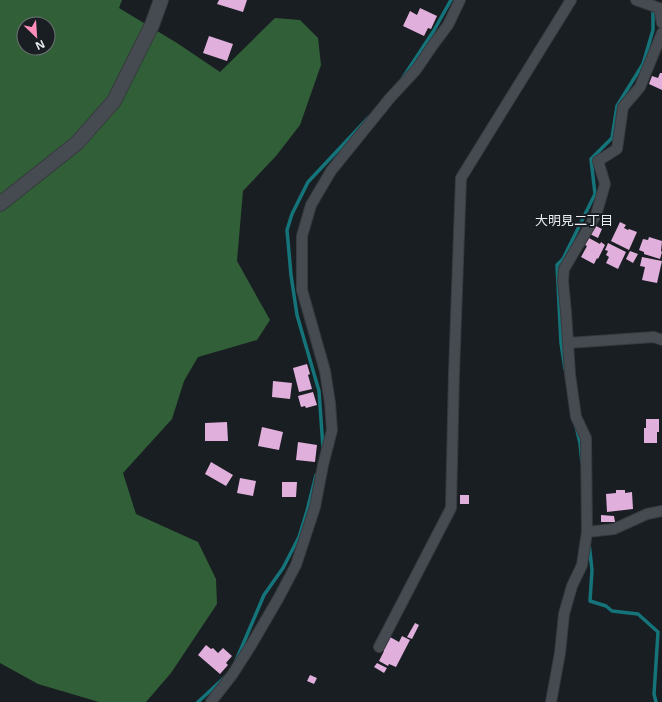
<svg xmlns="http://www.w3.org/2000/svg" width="662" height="702" font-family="'Noto Sans','Noto Sans JP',sans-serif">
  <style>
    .forest { fill: #315f37; fill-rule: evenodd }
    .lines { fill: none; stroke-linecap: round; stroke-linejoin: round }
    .stream { stroke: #14747a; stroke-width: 3.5 }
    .building { fill: #e1afdb }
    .street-casing { stroke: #373a3e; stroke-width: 12 }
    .secondary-casing { stroke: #373a3e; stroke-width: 16 }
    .street { stroke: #454b51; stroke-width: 10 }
    .secondary { stroke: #454b51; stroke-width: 14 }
    .labels { text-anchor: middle; stroke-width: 4; stroke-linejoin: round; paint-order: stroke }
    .neighbourhood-label { font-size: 13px; fill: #eaedf1; stroke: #191e23 }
  </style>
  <rect width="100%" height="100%" fill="#191e23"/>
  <path class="forest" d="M 0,0 L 122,0 L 119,8 L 177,43 L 220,72 L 275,18 L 300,20 L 318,38 L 321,65 L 300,125 L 276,156 L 243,191 L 237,261 L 270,320 L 257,340 L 198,357 L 184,381 L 172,419 L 123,473 L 136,514 L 198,542 L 216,579 L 217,604 L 171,673 L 146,702 L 99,702 L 38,684 L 0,663 ZM 24,24 L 48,24 L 48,48 L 24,48 Z"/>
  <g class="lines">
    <path class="stream" d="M 402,79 L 433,32 L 451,0
      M 565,369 L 561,343 L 557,265 L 563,259 L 595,194 L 591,159 L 612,138 L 617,106 L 643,64 L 653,30 L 653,0
      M 576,426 L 580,443 L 582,463
      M 323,448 L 319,391 L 297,315 L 291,275 L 287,230 L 292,214 L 308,182 L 369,117
      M 589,543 L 592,570 L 590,601 L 606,606 L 612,611 L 638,614 L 658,632 L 654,694 L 656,702
      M 235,663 L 264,595 L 283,568 L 299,537 L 307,511 L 316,475
      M 198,702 L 226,676"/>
  </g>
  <path class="building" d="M 219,0 L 247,0 L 243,12 L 217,4 Z
    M 420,8 L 437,16 L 431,29 L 428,28 L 424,36 L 403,26 L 410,11 L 417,15 Z
    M 209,36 L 233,44 L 227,61 L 203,53 Z
    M 660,73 L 662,73 L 662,90 L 649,84 L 652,76 L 658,78 Z
    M 620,222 L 626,225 L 624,228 L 628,230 L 629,229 L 637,232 L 629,250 L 611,241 Z
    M 594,225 L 602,229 L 598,238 L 590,234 Z
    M 649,237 L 662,241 L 661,251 L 662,252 L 660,259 L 644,254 L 644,252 L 639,250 L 643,239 L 648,240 Z
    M 589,238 L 600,244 L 601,242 L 605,245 L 598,259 L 597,258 L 594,264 L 581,257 L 587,246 L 585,245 Z
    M 608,243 L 626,252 L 618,269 L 606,263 L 609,257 L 606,255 L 608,251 L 605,250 Z
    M 630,251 L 638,254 L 633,263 L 626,259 Z
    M 642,257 L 662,261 L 657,283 L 642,280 L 645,267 L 640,266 Z
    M 307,364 L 310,374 L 308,375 L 312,389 L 299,392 L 293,368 Z
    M 273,381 L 292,383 L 290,399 L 272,397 Z
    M 313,392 L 317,405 L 306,408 L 305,406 L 301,407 L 298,396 Z
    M 646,419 L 659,419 L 659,432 L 657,432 L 657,443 L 644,443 L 644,428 L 646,428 Z
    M 227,422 L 228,441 L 205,441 L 205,423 Z
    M 262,427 L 283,432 L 279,450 L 258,446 Z
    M 298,442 L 317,445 L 315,462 L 296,460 Z
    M 211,462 L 233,475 L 226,486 L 205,474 Z
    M 240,478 L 256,481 L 253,496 L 237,493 Z
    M 282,482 L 297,482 L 296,497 L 282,497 Z
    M 616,490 L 625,490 L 625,493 L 632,492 L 633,509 L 607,512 L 606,494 L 616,493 Z
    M 460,495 L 469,495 L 469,504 L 460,504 Z
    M 601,515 L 614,516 L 615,522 L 601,522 Z
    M 415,623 L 419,625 L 412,639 L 407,637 Z
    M 402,636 L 410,640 L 396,667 L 389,664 L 388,666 L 379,661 L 384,651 L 383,650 L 390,637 L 399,642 Z
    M 206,645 L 211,649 L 213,648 L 218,653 L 223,648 L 232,656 L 226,663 L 228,665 L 220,674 L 198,655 Z
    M 377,663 L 387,668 L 384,673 L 374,667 Z
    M 310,675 L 317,678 L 314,684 L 307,681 Z"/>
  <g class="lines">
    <g class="street-casing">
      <path id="street" d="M 636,0 L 659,8 L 662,23
        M 568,343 L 654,337 L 662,340
        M 587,532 L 614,529 L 647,514 L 662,511
        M 379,647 L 451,508 L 454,373 L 461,178 L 571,0
        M 211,702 L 232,675 L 250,647 L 278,599 L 296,565 L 315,507 L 323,465 L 332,430 L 330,403 L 325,371 L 302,290 L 302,236 L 311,205 L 331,171 L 390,98 L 416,70 L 433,45 L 448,25 L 460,0
        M 551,702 L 560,653 L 564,614 L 572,586 L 582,565 L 587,532 L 586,438 L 576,417 L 570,374 L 566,312 L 563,281 L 564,269 L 596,215 L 605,184 L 598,161 L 617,149 L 623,107 L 640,87 L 662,33"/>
    </g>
    <g class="secondary-casing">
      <path id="secondary" d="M 0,204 L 77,143 L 114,101 L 152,25 L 161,0"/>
    </g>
    <use href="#street" class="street"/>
    <use href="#secondary" class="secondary"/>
  </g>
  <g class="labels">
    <g class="neighbourhood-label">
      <text x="574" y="225">大明見二丁目</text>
    </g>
  </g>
  <g transform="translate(36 36) rotate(155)"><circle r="19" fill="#191e23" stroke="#6d7175"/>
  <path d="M0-3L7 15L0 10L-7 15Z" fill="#ff8eba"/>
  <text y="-6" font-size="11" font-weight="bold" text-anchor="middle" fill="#eaedf1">N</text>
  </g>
</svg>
